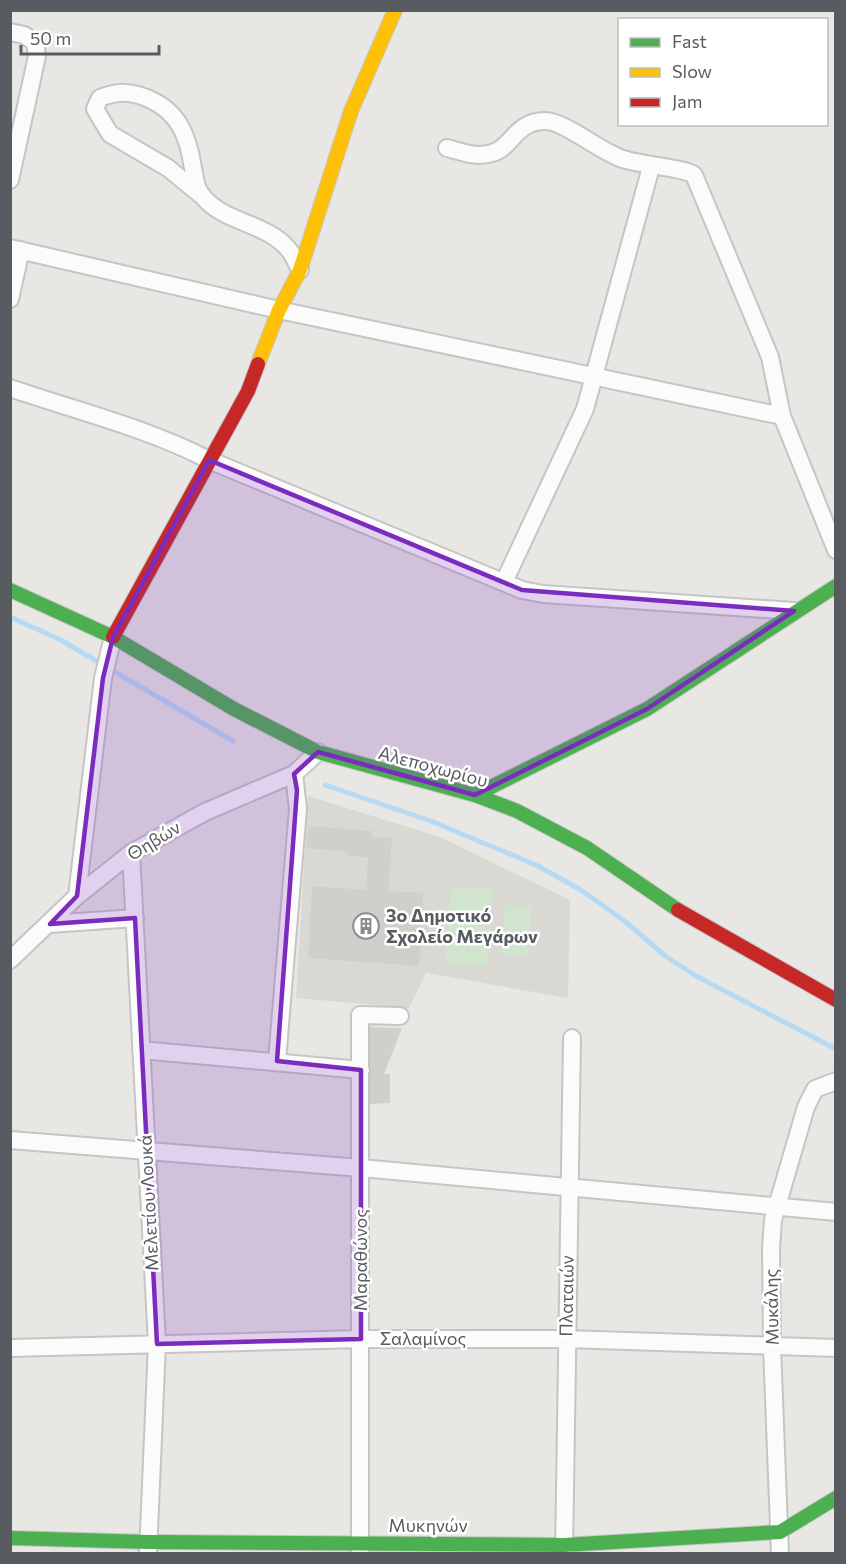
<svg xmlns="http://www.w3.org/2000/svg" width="846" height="1564" font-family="Commissioner,sans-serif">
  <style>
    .education { fill: #dad8d2 }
    .green { fill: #d0e4ce }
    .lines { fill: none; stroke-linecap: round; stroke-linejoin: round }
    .stream { stroke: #b6daf3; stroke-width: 5 }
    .building { fill: #d0cfcc }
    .street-casing { stroke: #c5c5c5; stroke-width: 20 }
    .fast-casing { stroke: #c5c6c6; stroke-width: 16 }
    .slow-casing { stroke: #c5c6c6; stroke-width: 16 }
    .jam-casing { stroke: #c5c6c6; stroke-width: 16 }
    .street { stroke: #fcfbfb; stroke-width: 16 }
    .fast { stroke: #4caf50; stroke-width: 14 }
    .slow { stroke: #ffc107; stroke-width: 14 }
    .jam { stroke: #c62828; stroke-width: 14 }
    .marked { fill: #7b2cbf; fill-opacity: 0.2; stroke: #7b2cbf; stroke-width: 4.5; stroke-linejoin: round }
    .labels { text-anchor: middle; stroke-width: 5; stroke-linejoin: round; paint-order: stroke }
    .street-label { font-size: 18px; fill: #585c60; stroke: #fff }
    .poi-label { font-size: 18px; font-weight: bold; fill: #585c60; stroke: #fff; text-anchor: start }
  </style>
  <rect width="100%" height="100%" fill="#e8e7e3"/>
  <path class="education" d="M 308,796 L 440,837 L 570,900 L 568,998 L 426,973 L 409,1008 L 296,998 Z"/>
  <path class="green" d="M 451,888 L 492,889 L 488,967 L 445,964 Z
    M 505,905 L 531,906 L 528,955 L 502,955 Z"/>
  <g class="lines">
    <path class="stream" d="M 10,617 L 59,639 L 233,741
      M 325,785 L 431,821 L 536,865 L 581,890 L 626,922 L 664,955 L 696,976 L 836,1049"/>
  </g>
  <path class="building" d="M 308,826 L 372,831 L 372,837 L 392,838 L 388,891 L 423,893 L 419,966 L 308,958 L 312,886 L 366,890 L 368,857 L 348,856 L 348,852 L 307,848 Z
    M 370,1027 L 402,1028 L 384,1074 L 390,1074 L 390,1103 L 370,1104 Z"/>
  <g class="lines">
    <g class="street-casing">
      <path id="street" d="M 10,32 L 24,35 L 35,42 L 37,56 L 10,180
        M 447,148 C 461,152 477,158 492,153 C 512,148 515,121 545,121 C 565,121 600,152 623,159 C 640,165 685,168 694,175 L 770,357 L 782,416 L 836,550
        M 201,195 L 168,168 L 110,134 L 95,109 L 100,98 C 118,91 131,91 149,99 C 179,112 188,136 193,168 C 195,176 195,187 201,194 C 221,223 267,222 289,250 C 294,256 297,264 300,270
        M 10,248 L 279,310 L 782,416
        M 10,299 L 21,250
        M 10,388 C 77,411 147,428 209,460 L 522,590 L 543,594 L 794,611
        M 504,582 L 585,409 L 651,167
        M 131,853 L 157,1344 L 148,1554
        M 77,896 L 103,678 L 113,637
        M 50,924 L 135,918
        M 10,960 L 77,896 L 131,853 L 205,812 L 294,774 L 318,752
        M 141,1050 L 361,1070
        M 277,1061 L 298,809 L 294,774
        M 10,1140 L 361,1168 L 836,1212
        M 10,1348 L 361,1339 L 566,1339 L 836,1348
        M 360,1553 L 360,1015 L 400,1016
        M 564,1554 L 572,1038
        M 780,1554 L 772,1347 L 771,1248 L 773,1220 L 806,1107 L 815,1089 L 836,1081"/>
    </g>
    <g class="fast-casing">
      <path id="fast" d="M 10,590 L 113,637 L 234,709 L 318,752 L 475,795 L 517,811 L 587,848 L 678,910
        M 475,795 L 647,709 L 836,586
        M 10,1538 L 149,1542 L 564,1545 L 780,1532 L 836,1498"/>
    </g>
    <g class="slow-casing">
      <path id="slow" d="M 258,364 L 279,310 L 300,270 L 351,111 L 395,10"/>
    </g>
    <g class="jam-casing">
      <path id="jam" d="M 113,637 L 248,391 L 258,364
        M 678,910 L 836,1000"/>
    </g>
    <use href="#street" class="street"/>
    <use href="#fast" class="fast"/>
    <use href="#slow" class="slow"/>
    <use href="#jam" class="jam"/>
  </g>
  <path class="marked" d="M 209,460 L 522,590 L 794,611 L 647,709 L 475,795 L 318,752 L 294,774 L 297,790 L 277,1061 L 361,1070 L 361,1339 L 157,1344 L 135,918 L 50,924 L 77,896 L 103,678 L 113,637 Z"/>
  <defs>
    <g id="building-ring" transform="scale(1.35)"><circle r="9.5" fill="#fff" stroke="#8a8d8e" stroke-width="1.5"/><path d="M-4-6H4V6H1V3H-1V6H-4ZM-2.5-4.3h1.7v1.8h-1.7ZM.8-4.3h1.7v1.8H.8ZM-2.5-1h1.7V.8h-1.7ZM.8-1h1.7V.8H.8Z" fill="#8a8d8e"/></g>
  </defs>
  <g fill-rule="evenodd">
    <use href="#building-ring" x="366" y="926"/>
  </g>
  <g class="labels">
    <g class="street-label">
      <text transform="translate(433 767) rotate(15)" y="6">Αλεποχωρίου</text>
      <text transform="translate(154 841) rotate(-31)" y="6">Θηβών</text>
      <text transform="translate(149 1203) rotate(-93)" y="6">Μελετίου Λουκά</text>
      <text transform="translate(361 1260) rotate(-90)" y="6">Μαραθώνος</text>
      <text transform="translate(567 1296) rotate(-89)" y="6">Πλαταιών</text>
      <text transform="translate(772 1307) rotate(-91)" y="6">Μυκάλης</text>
      <text x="423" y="1345">Σαλαμίνος</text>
      <text x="428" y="1532">Μυκηνών</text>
    </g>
    <g class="poi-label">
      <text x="386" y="922">3ο Δημοτικό<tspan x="386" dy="21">Σχολείο Μεγάρων</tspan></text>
    </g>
  </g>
  <rect width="846" height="1564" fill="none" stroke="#585c60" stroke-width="24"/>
  <rect x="618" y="18" width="210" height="108" fill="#ffffff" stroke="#bcbebf" stroke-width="1.5"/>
  <rect x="630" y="38" width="30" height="9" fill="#4caf50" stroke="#bcbebf" stroke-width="1.5"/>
  <text x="672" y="48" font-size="18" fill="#585c60">Fast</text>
  <rect x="630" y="68" width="30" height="9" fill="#ffc107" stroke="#bcbebf" stroke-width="1.5"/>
  <text x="672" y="78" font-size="18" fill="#585c60">Slow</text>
  <rect x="630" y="98" width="30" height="9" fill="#c62828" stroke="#bcbebf" stroke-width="1.5"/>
  <text x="672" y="108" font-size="18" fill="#585c60">Jam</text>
  <path d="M21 45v9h138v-9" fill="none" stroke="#585c60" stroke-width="3"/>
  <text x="30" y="45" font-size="18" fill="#585c60" stroke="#ffffff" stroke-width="4.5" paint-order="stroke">50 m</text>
</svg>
